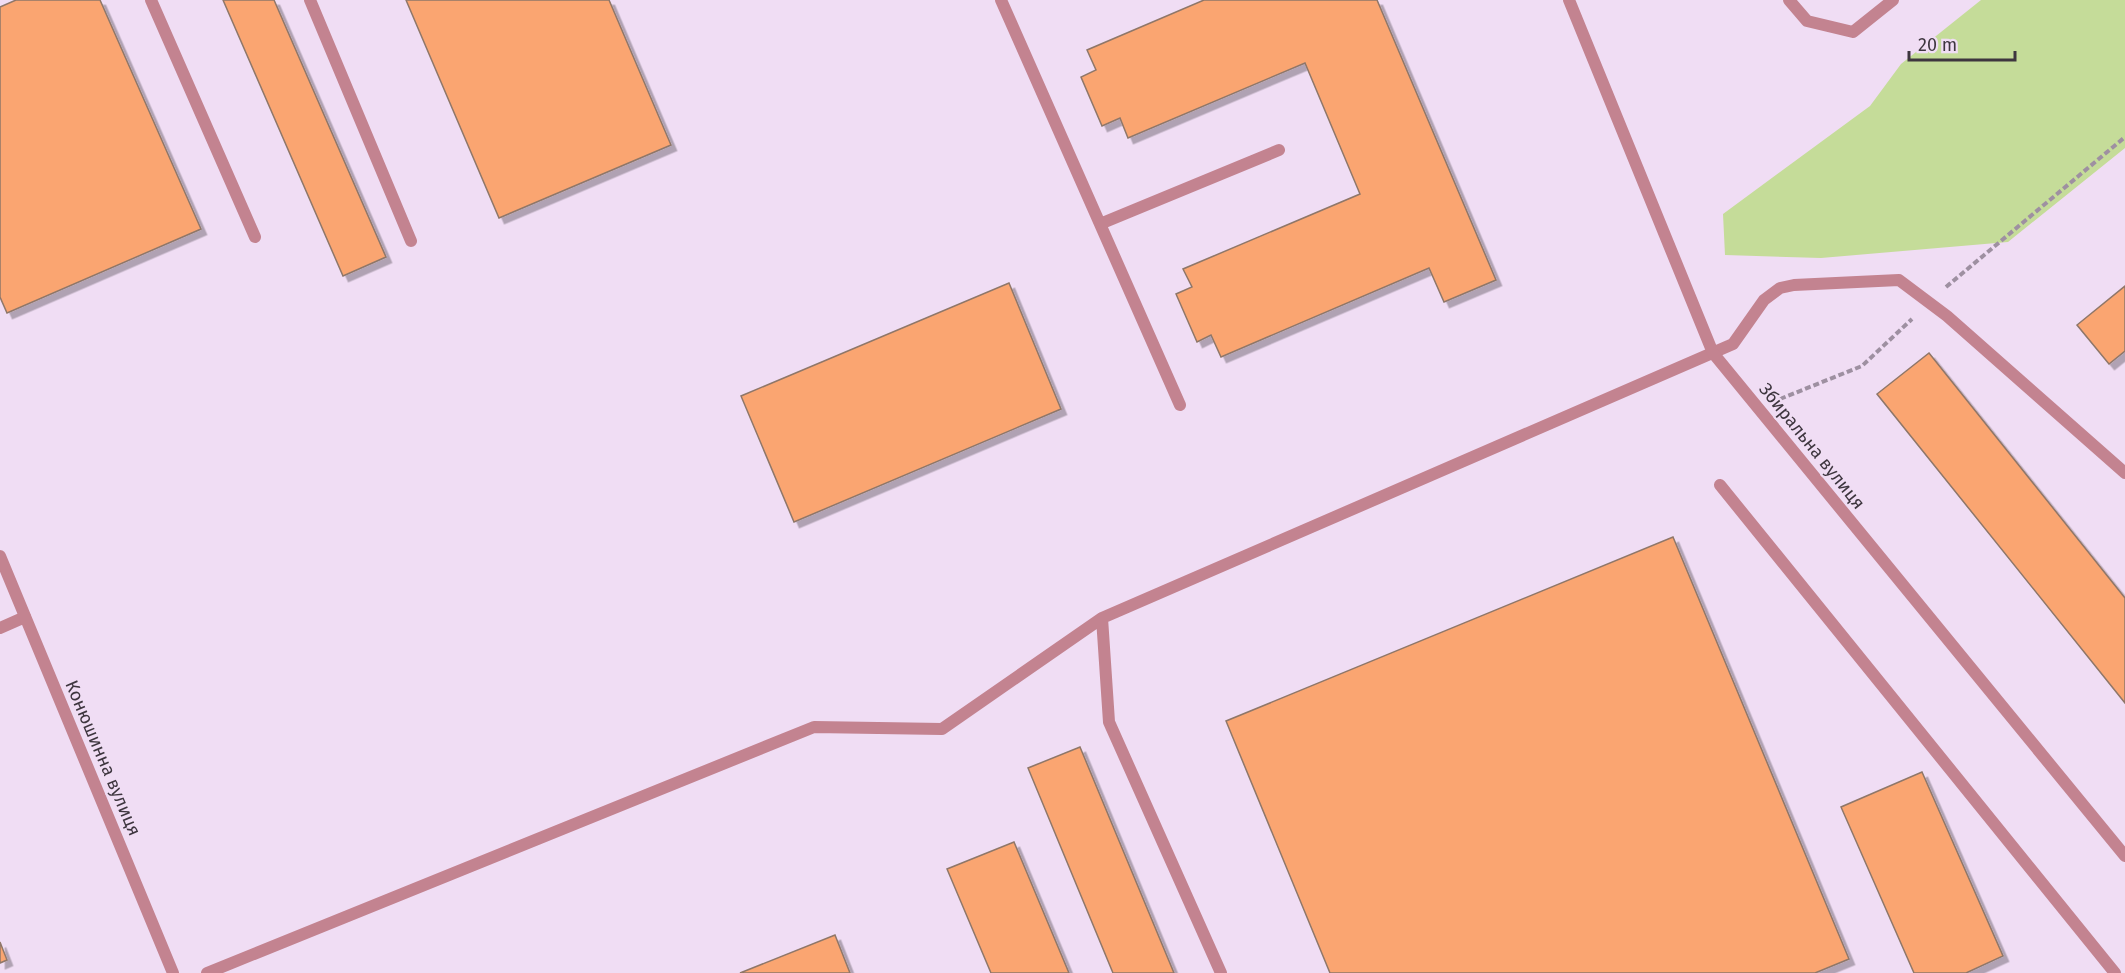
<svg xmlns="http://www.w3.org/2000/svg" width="2125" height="973" font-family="'Fira Sans',sans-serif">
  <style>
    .green { fill: #c5dc99 }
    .building { fill: #faa571; stroke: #8f7769; stroke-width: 1.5; filter: url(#shadow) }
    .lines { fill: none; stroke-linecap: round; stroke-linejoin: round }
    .path { stroke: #9e90a1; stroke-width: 4; stroke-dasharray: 6 3; stroke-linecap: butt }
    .lane { stroke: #c38390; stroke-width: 12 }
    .street { stroke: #c38390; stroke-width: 12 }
    .labels { text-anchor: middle; stroke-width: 4.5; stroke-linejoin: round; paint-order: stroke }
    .street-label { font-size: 18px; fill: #3e363f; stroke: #f0ddf4 }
  </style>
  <defs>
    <filter id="shadow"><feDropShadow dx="5.5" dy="5.5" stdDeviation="0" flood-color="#0004"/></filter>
  </defs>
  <rect width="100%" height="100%" fill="#f0ddf4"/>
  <path class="green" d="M 1981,0 L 2125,0 L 2125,148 L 2008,242 L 1821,258 L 1725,255 L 1723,214 L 1870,106 L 1901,64 Z"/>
  <path class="building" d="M 16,0 L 100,0 L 201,229 L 7,313 L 0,297 L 0,7 Z
    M 223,0 L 274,0 L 386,257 L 343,276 Z
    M 406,0 L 609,0 L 671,145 L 499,218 Z
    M 1204,0 L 1377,0 L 1496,280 L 1444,302 L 1429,268 L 1221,357 L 1211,335 L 1197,342 L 1176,294 L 1192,287 L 1183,269 L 1360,194 L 1305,63 L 1128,138 L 1120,118 L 1102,126 L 1081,77 L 1096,70 L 1087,50 Z
    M 1009,283 L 1061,409 L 794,522 L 741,396 Z
    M 2125,286 L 2125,351 L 2109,364 L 2077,325 Z
    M 1929,353 L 2125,598 L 2125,703 L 1877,394 Z
    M 1673,537 L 1849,959 L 1815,973 L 1330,973 L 1226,721 Z
    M 1080,747 L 1174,973 L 1113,973 L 1028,768 Z
    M 1922,772 L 2003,956 L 1966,973 L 1914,973 L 1841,807 Z
    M 1014,842 L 1069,973 L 991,973 L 947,869 Z
    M 835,935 L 850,973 L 740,973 Z
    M 0,942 L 7,960 L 0,963 Z"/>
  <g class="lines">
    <path class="path" d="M 1946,287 L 2125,137
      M 1780,399 L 1862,366 L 1912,319"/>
    <path class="lane" d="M 151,0 L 255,237
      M 310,0 L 411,241
      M 1001,0 L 1180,405
      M 1789,0 L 1807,21 L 1853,32 L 1893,0
      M 1100,224 L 1279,150
      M 1720,485 L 2115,973
      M 1102,618 L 1109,722 L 1221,973
      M 0,628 L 25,617
      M 207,973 L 814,727 L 942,729 L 1102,618 L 1733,344 L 1764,300 L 1780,288 L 1794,285 L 1899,280 L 1947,316 L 2125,473"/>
    <path class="street" d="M 1569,0 L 1713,353 L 2125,856
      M 0,556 L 173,973"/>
  </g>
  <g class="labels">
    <g class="street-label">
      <text transform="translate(1812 446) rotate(51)" y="6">Збиральна вулиця</text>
      <text transform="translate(103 758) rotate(67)" y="6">Конюшинна вулиця</text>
    </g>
  </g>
  <path d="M1909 51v9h106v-9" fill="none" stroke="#3e363f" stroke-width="3"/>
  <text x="1918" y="51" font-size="18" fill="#3e363f" stroke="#f0ddf4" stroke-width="4.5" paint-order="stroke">20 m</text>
</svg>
